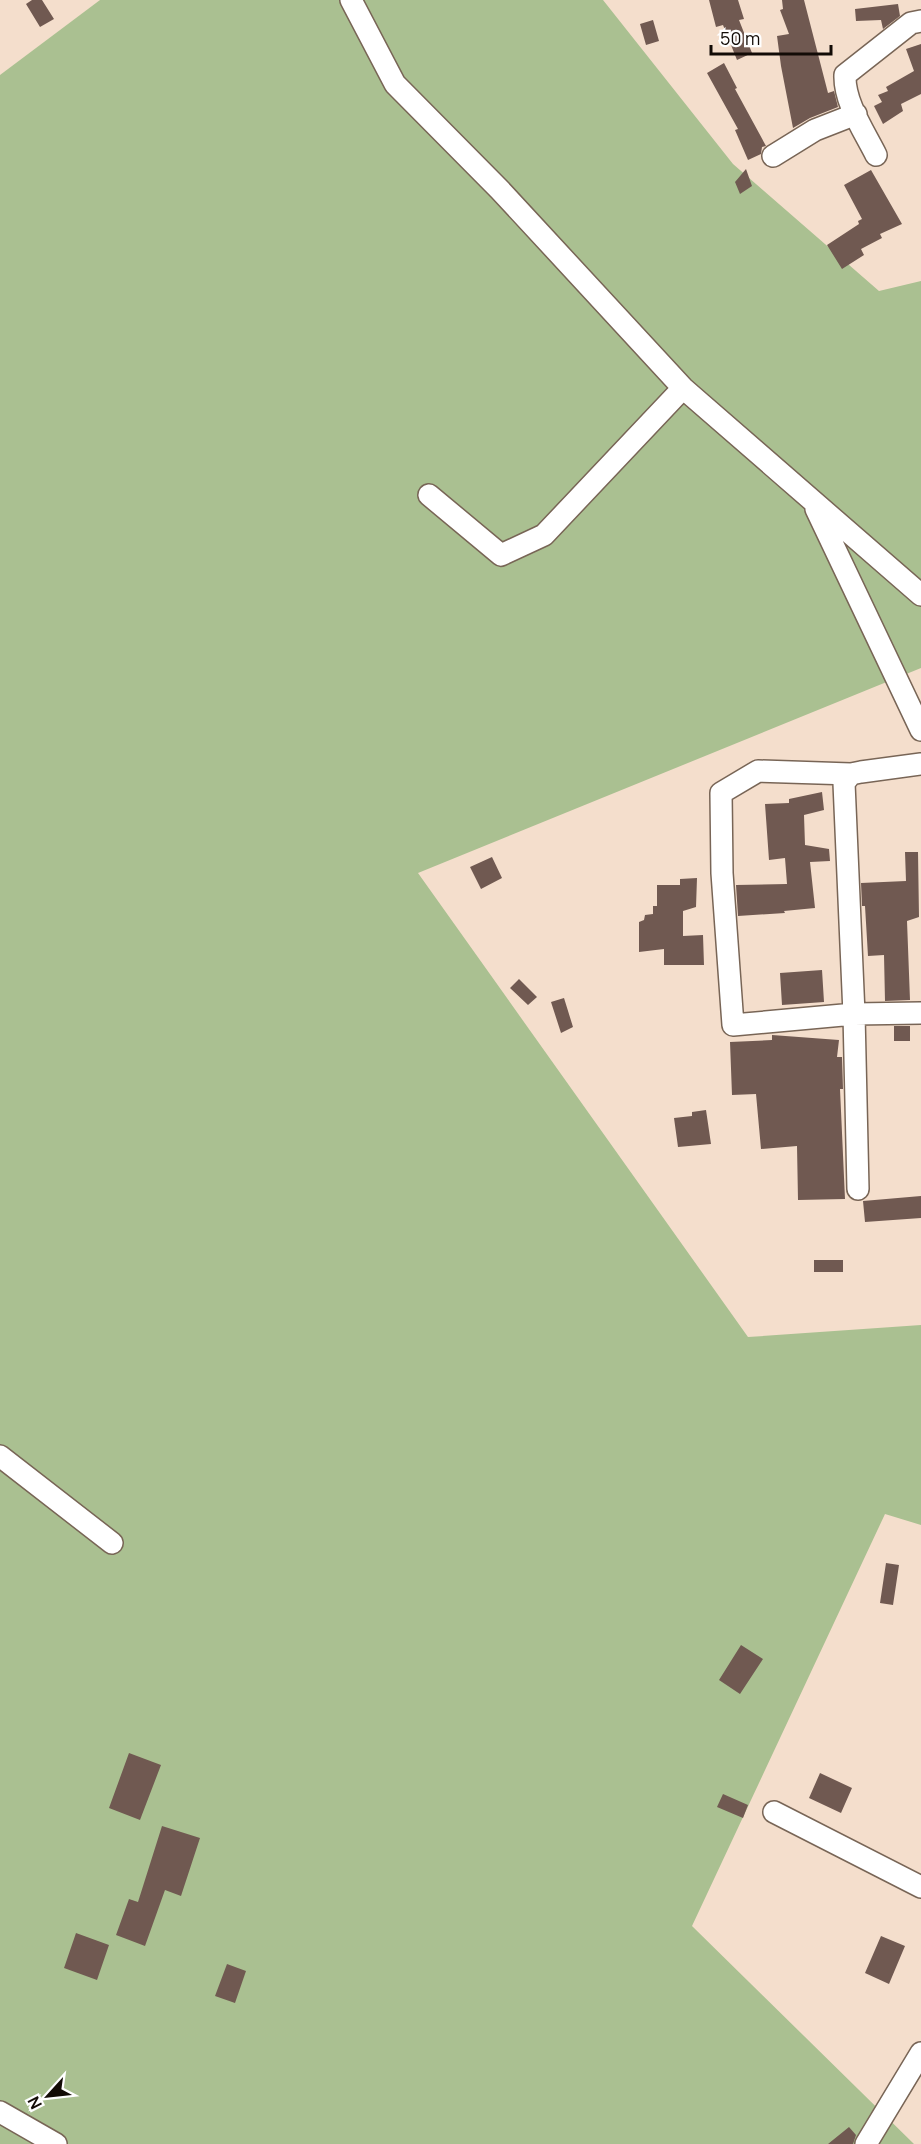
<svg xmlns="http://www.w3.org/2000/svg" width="921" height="2144" font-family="Manrope,sans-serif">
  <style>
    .green { fill: #aac091 }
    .building { fill: #705951 }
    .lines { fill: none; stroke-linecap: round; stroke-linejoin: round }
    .minor-casing { stroke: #786556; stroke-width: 24 }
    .minor { stroke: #fff; stroke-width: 21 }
  </style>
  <rect width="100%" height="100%" fill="#f4decc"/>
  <path class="green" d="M 100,0 L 603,0 L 733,164 L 879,291 L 921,281 L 921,668 L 418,873 L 748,1337 L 921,1325 L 921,1525 L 885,1514 L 692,1926 L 914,2144 L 0,2144 L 0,75 Z"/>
  <path class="building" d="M 32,0 L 42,0 L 54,19 L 40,27 L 26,4 Z
    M 709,0 L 738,0 L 744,19 L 739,20 L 752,53 L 737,60 L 723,25 L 716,27 Z
    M 782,0 L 804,0 L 828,93 L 834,91 L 838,107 L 810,118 L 793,128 L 781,66 L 777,36 L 789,34 L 780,10 L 783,9 Z
    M 898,4 L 900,16 L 883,29 L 881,20 L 856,21 L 855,9 Z
    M 653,20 L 659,41 L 646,45 L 640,24 Z
    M 921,44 L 921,94 L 901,104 L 903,111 L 883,124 L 874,106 L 882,102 L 878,95 L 888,91 L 886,87 L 914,71 L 906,49 Z
    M 724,63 L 737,88 L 735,89 L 766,146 L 762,147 L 761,154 L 748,160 L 735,130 L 738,129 L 707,73 Z
    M 746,169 L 752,186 L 740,194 L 735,182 Z
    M 871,170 L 902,224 L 880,234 L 882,238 L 861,249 L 864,255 L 842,269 L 827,245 L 859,224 L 858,221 L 862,219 L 844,185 Z
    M 822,792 L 824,810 L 804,815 L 805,845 L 829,849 L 830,861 L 810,862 L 815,908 L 784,911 L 785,913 L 738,916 L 736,885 L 787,884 L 785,858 L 769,860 L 765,804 L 789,803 L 789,799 Z
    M 905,852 L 918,852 L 919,917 L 907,921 L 910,1000 L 885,1001 L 884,955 L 868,956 L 865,906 L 862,906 L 861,883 L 906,881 Z
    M 492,857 L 502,878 L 481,889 L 470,867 Z
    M 697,878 L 696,907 L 683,911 L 683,936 L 703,935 L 704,965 L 664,965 L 664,949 L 639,952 L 639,922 L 644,920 L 645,915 L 653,914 L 653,906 L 657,906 L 657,885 L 680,885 L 680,879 Z
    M 822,970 L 824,1002 L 782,1005 L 780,973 Z
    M 519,979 L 537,997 L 528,1005 L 510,988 Z
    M 564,998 L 573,1027 L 561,1033 L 551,1002 Z
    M 894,1026 L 910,1026 L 910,1041 L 894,1041 Z
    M 772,1035 L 839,1040 L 837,1057 L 842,1057 L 843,1089 L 840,1089 L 845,1199 L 798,1200 L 797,1146 L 761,1149 L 756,1094 L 732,1095 L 730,1042 L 772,1040 Z
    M 706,1110 L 711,1144 L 678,1147 L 674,1118 L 692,1116 L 692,1112 Z
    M 921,1196 L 921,1218 L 865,1222 L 863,1201 Z
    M 814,1260 L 843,1260 L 843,1272 L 814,1272 Z
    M 886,1563 L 899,1565 L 893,1605 L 880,1603 Z
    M 741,1645 L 763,1659 L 740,1694 L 719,1680 Z
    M 129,1753 L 161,1765 L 140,1820 L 109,1808 Z
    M 820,1773 L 852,1788 L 841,1813 L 809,1798 Z
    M 723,1794 L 748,1805 L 743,1818 L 717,1807 Z
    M 162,1826 L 200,1838 L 181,1896 L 165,1890 L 145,1946 L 116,1935 L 129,1899 L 138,1902 Z
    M 76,1933 L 109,1945 L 97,1980 L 64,1968 Z
    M 881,1936 L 905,1946 L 889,1984 L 865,1973 Z
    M 227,1964 L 246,1971 L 235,2003 L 215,1996 Z
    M 849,2127 L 856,2135 L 853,2144 L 828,2144 Z"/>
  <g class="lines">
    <g class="minor-casing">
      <path id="minor" d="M 351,0 L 395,84 L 500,190 L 683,388 L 921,595
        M 876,155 C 864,131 844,102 845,75 L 911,23 L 921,21
        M 773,156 L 815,130 L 856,114
        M 429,495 L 501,555 L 544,535 L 683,388
        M 816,509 L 921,730
        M 851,774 L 758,771 L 721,793 L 722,873 L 733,1025 L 854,1014 L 921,1013
        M 858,1189 L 854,1014 L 844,783 L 851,774 L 861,772 L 921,764
        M 0,1456 L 112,1543
        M 774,1812 L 921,1887
        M 0,2112 L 56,2144
        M 866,2144 L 921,2053"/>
    </g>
    <use href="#minor" class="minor"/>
  </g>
  <g transform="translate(48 2096) rotate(243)" stroke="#ffffff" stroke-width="4.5" paint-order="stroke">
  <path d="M0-4.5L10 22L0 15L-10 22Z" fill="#120b06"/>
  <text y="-9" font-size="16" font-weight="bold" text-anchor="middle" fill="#120b06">N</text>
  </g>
  <path d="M711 45v9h120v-9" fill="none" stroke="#120b06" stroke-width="3"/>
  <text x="720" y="45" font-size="18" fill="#120b06" stroke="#ffffff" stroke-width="4.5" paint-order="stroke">50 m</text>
</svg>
